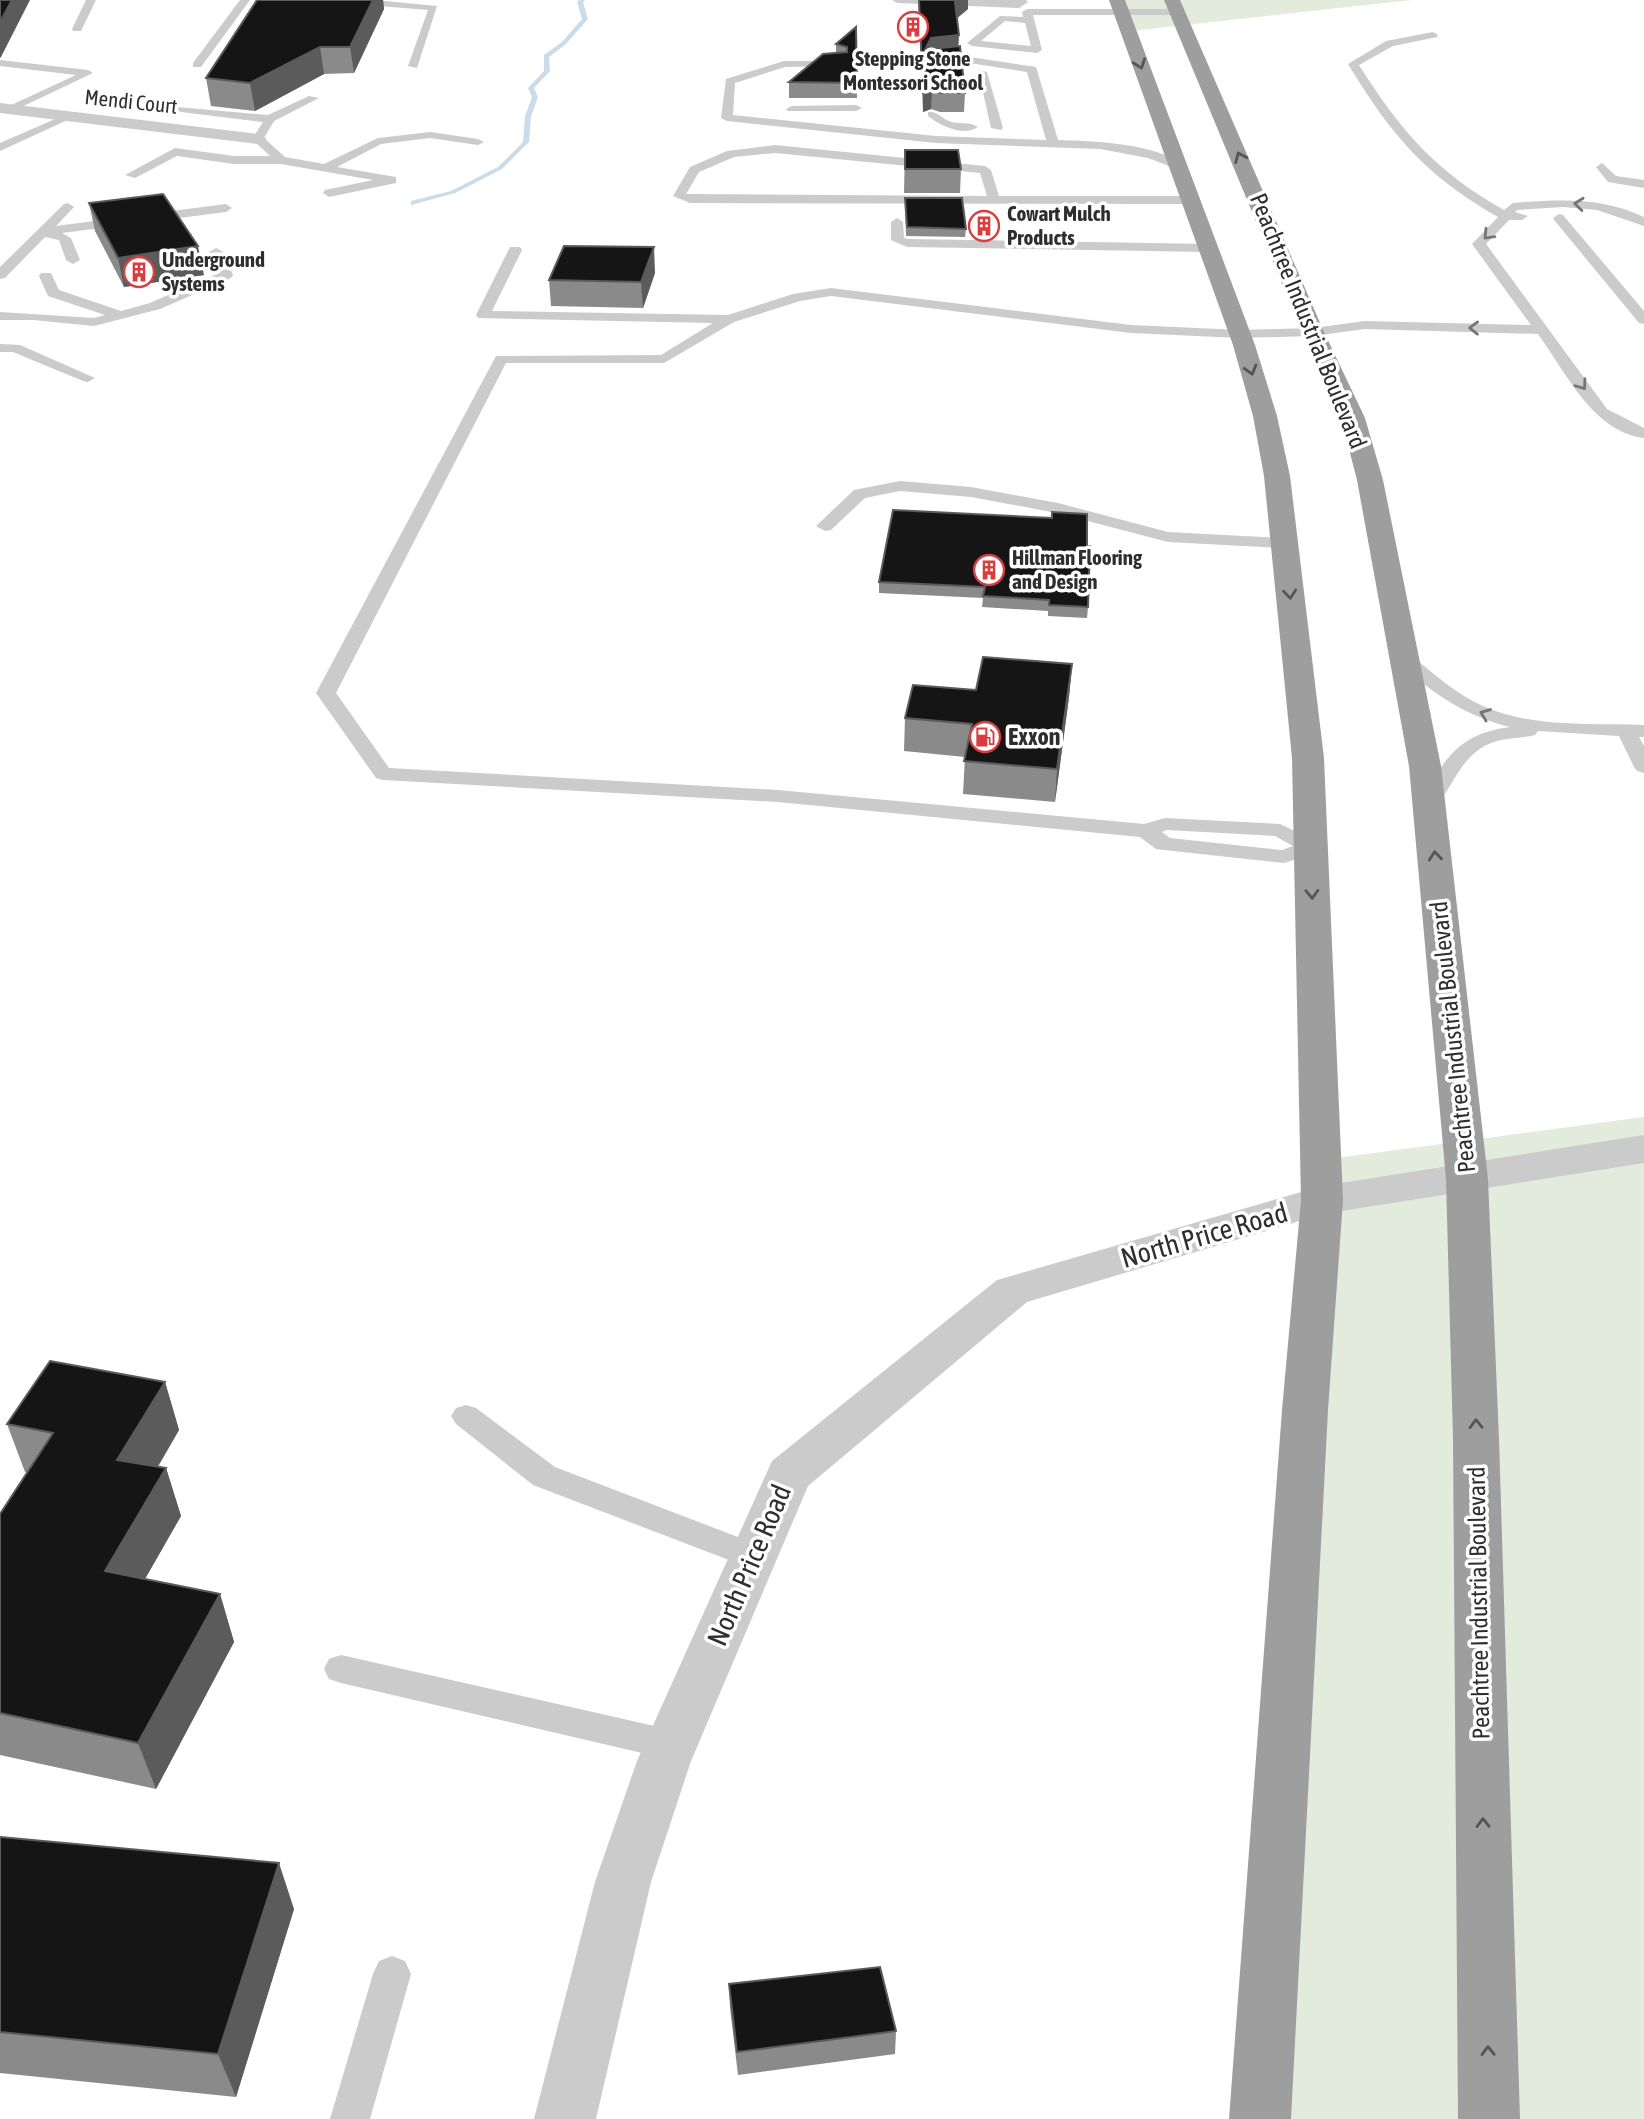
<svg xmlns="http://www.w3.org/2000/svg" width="1644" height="2119" font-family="'Asap Condensed',sans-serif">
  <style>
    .green { fill: #e3ebdd }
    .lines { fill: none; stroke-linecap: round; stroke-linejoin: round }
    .stream { fill: #cadbe9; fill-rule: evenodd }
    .service { fill: #cbcbcb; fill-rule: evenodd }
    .minor { fill: #cbcbcb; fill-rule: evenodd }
    .tertiary { fill: #cbcbcb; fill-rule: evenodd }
    .trunk { fill: #9e9e9e; fill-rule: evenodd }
    .wall { fill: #8a8a8a; fill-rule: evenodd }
    .shaded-wall { fill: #5b5b5b }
    .building { fill: #151515; stroke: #5b5b5b; stroke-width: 2 }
    .oneway { stroke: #555 }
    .oneway2 { stroke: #757575 }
    .labels { text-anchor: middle; stroke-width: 7; stroke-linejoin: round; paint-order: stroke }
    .far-poi-label { font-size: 21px; font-weight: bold; fill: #2e2e2e; stroke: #fff; text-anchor: start }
    .far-street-label { font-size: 21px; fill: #2e2e2e; stroke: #fff }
    .street-label { font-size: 24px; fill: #2e2e2e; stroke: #fff }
    .poi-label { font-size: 24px; font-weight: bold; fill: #2e2e2e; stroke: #fff; text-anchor: start }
    .near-street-label { font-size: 28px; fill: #2e2e2e; stroke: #fff }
  </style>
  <rect width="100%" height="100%" fill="#fff"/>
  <path class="green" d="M 1111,0 L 1412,0 L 1121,32 Z
    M 1644,1117 L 1644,2119 L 1248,2119 L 1306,1162 Z"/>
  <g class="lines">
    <path class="stream" d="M 579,0 L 585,0 L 583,2 L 588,19 L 566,44 L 549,57 L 550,71 L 534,88 L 538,97 L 531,116 L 529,142 L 502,169 L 455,193 L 411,205 L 411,201 L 451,191 L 498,167 L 523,142 L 525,116 L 532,97 L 528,88 L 544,71 L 544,55 L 562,42 L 582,19 L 577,2 Z"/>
    <path class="service" d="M 86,0 L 96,0 L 81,31 L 73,31 L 72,29 Z
      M 240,0 L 250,0 L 201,67 L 193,67 L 193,63 Z
      M 337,0 L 375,0 L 437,6 L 417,68 L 408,66 L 428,10 L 342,3 Z
      M 892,0 L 1026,0 L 1028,2 L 1019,8 L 897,3 Z
      M 1027,9 L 1177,9 L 1182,12 L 1177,15 L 1033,15 L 1042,50 L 1037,53 L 972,46 L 967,43 L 1000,16 L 1023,17 L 1022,12 ZM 1005,21 L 1025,23 L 1031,46 L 981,41 Z
      M 1433,32 L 1438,35 L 1437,37 L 1393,46 L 1359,65 C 1400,130 1436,172 1504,210 L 1513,203 C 1558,199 1603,197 1644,217 L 1644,226 L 1597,210 L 1563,207 L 1517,210 L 1515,212 L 1528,216 L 1522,220 L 1509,220 L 1486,244 L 1607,409 L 1644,428 L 1644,438 C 1593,432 1565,371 1538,334 L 1365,329 L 1313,336 L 1240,338 L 1131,333 L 831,296 L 800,301 L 734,322 L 664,363 L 506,363 L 336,693 L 389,768 L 778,790 L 1144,824 L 1165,818 L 1280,824 L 1318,842 L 1321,847 L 1318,852 L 1284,863 L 1164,850 L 1156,849 L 1140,837 L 778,802 L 383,780 L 376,778 L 316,693 L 496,356 L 661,355 L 713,323 L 478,318 L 476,315 L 510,247 L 520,247 L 522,250 L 492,311 L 728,315 L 793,294 L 831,288 L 1131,325 L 1240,330 L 1313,328 L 1365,321 L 1531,325 L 1472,244 L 1498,217 C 1425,175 1392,136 1348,64 L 1386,41 ZM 1167,830 L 1275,836 L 1293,846 L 1282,850 L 1170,838 L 1162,832 Z
      M 963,56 L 1036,67 L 1058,140 C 1092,141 1156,143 1183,165 L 1177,169 L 1148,158 L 1100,149 L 936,143 L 727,121 L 721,118 L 726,79 L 784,61 L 841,61 L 846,64 L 845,66 L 785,67 L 735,83 L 733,115 L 936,136 L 1046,140 L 1027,72 L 963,62 L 939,64 L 932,71 L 927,68 L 931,59 Z
      M 0,60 L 88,70 L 93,73 L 11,112 L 5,109 L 7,107 L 76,75 L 0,66 Z
      M 978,70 L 987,72 L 1003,128 L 1001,130 L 991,128 Z
      M 309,96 L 319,98 L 274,121 L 264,138 L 285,157 L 324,164 L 378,138 L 430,132 L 478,139 L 484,142 L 478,145 L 430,138 L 381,144 L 337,167 L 396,177 L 396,183 L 329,197 L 323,193 L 325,190 L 373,180 L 281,164 L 234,164 L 177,156 L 135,178 L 125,175 L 175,148 L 234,156 L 270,156 L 252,139 L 263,122 L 181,112 L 177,111 L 177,107 L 268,115 Z
      M 792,106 L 856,105 L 862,108 L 856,111 L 788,111 L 786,109 Z
      M 928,112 C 938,111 940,117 949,121 C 958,125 969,121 978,127 C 963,137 941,126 928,116 Z
      M 62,116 L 72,118 L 0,151 L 0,143 Z
      M 775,145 L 985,166 L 991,170 L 999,196 L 1190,196 L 1196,200 L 1190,204 L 690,203 L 673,196 L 690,167 L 727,151 ZM 775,153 L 980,173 L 987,196 L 686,194 L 699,172 L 734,157 Z
      M 1602,163 L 1616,176 L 1644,180 L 1644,188 L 1608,182 L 1596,167 Z
      M 68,203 L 74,207 L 56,226 L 226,204 L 232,208 L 226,212 L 62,233 L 71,238 L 80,260 L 73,264 L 66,260 L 59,240 L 45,237 L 5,278 L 0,279 L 0,267 L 64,204 Z
      M 1559,214 L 1563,215 L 1644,311 L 1644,324 L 1639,323 L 1555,221 L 1553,218 Z
      M 897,218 L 903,222 L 904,238 L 908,239 L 1208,244 L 1215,248 L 1208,252 L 907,247 L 891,240 L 891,222 Z
      M 216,248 L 223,252 L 233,275 L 231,278 L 160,309 L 94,326 L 33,320 L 0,320 L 0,312 L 94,318 L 105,315 L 48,296 L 39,276 L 41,273 L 51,273 L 59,290 L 121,311 L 150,303 L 219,273 L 209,252 Z
      M 0,344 L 20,345 L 95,378 L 88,382 L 83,381 L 13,352 L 0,352 Z
      M 900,481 L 971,487 L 1058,503 L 1168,532 L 1284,538 L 1293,543 L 1284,548 L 1168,542 L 1057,513 L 971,497 L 900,491 L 865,498 L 831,530 L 825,531 L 816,526 L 854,490 Z
      M 1405,654 L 1412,656 C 1434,674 1456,694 1483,706 C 1531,728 1592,723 1644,725 L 1644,737 L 1639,737 L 1644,746 L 1644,773 L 1637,771 L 1634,767 L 1619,736 L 1538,731 L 1535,735 C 1523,738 1509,738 1497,741 C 1464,750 1454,783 1436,808 L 1422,808 L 1419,804 C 1444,761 1456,734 1510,727 C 1462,715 1436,694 1398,664 L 1396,660 Z
      M 466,1405 L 476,1408 L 555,1467 L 764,1547 L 769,1556 L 764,1565 L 753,1569 L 742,1565 L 533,1485 L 456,1424 L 451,1416 L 456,1408 Z
      M 341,1655 L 672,1730 L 684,1734 L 689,1745 L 684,1756 L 672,1760 L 341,1683 L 329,1679 L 324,1669 L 329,1659 Z
      M 392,1956 L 405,1961 L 411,1974 L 370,2119 L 330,2119 L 373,1974 L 379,1961 Z"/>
    <path class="minor" d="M 0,103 L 258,134 L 267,139 L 258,144 L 0,113 Z"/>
    <path class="tertiary" d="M 1644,1135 L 1644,1163 L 1323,1214 L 1027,1302 L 808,1486 L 691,1761 L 651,1882 L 596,2119 L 534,2119 L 595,1882 L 637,1761 L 772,1461 L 997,1280 L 1322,1186 Z"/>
    <path class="trunk" d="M 1109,0 L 1125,0 L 1255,345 L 1277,416 L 1290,476 L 1324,758 L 1343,1200 L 1328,1410 L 1291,2119 L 1229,2119 L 1282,1410 L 1301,1200 L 1292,758 L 1264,476 L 1253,416 L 1233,345 Z
      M 1164,0 L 1180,0 L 1324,332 L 1365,418 L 1383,480 L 1441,766 L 1488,1179 L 1499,1439 L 1520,2119 L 1458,2119 L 1453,1439 L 1446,1179 L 1409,766 L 1357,480 L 1341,418 L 1302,332 Z"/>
  </g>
  <path class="wall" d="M 257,0 L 383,0 L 384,9 L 354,73 L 324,74 L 255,111 L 211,106 L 206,78 Z
    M 918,0 L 968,0 L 968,9 L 957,18 L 958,46 L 965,93 L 964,112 L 940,112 L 931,109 L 923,112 ZM 931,56 L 937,56 L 935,60 L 929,60 Z
    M 856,27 L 857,98 L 789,98 L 789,82 L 836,53 L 836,44 Z
    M 905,150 L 961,169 L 960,193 L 904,193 Z
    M 905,198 L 966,229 L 965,237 L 906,236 Z
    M 89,203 L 204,275 L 124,287 L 95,231 Z
    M 655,273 L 643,308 L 551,306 L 549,280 Z
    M 1087,546 L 1088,607 L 1087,618 L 1048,616 L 1048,611 L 982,607 L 983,598 L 879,593 L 879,582 Z
    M 1072,664 L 1069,697 L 1055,802 L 963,794 L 965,757 L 904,751 L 905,718 L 976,690 Z
    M 165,1382 L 179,1430 L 158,1467 L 166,1468 L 181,1516 L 145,1579 L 220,1594 L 234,1642 L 156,1789 L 0,1755 L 0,1514 L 27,1473 L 25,1472 L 7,1424 Z
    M 0,1837 L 294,1909 L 236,2097 L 0,2073 Z
    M 729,1984 L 896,2031 L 895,2054 L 738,2075 L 730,2008 Z"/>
  <path class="shaded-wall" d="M 12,0 L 30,0 L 1,57 L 0,58 L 0,22 Z
    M 373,0 L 383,0 L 384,9 L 354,73 L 350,47 Z
    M 958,0 L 968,0 L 968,9 L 955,20 L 955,2 Z
    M 959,35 L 958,54 L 931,56 L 923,73 L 923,54 L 931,38 Z
    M 320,47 L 324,74 L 255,111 L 250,83 Z
    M 932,90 L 931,109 L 923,112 L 923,93 Z
    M 198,246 L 204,275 L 124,287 L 118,258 Z
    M 654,247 L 655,273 L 643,308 L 641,282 Z
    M 1072,664 L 1069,697 L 1055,802 L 1057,769 Z
    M 165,1382 L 179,1430 L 133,1508 L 117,1460 Z
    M 166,1468 L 181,1516 L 122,1619 L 105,1571 Z
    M 220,1594 L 234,1642 L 156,1789 L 138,1743 Z
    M 279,1863 L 294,1909 L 236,2097 L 218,2054 Z"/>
  <path class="building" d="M 0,0 L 12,0 L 0,22 Z
    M 257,0 L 373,0 L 350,47 L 320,47 L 250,83 L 206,78 Z
    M 919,0 L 958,0 L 955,2 L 959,35 L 931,38 L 923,54 L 927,60 L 935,60 L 941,48 L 960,46 L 965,93 L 941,93 L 932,90 L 923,93 Z
    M 856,27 L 857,83 L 789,82 L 823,54 L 847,52 L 847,47 L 836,44 Z
    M 905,150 L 958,150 L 961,169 L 905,169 Z
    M 163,194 L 198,246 L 118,258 L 89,203 Z
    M 905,198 L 962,198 L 966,229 L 907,227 Z
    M 564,246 L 654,247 L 641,282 L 549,280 Z
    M 893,510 L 1052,518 L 1052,512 L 1087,514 L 1087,546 L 1090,546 L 1088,607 L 1049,605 L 1049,600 L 983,596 L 985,587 L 879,582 Z
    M 983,657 L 1072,664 L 1057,769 L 964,761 L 972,724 L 905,718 L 913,685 L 976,690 Z
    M 50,1361 L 165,1382 L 117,1460 L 166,1468 L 105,1571 L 220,1594 L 138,1743 L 0,1713 L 0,1514 L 53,1433 L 7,1424 Z
    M 0,1837 L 279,1863 L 218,2054 L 0,2032 Z
    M 880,1967 L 896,2031 L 737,2052 L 729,1984 Z"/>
  <defs><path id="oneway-chevron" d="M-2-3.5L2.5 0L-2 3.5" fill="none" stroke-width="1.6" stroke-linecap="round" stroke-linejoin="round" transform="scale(1.75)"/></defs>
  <g class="oneway">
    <use href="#oneway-chevron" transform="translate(1140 64) rotate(70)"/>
    <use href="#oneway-chevron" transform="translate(1240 157) rotate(-113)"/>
    <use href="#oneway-chevron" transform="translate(1251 370) rotate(74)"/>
    <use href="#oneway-chevron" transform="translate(1290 594) rotate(84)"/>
    <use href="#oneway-chevron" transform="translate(1435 856) rotate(-96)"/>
    <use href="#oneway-chevron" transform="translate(1312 894) rotate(88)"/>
    <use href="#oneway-chevron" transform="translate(1476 1424) rotate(-92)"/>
    <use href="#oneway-chevron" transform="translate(1483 1823) rotate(-91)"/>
    <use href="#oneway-chevron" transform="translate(1488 2051) rotate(-91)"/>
  </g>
  <g class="oneway2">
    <use href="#oneway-chevron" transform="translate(1579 204) rotate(-174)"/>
    <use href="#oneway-chevron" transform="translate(1488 235) rotate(134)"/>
    <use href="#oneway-chevron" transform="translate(1474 328) rotate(-179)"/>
    <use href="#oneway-chevron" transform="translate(1582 385) rotate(54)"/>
    <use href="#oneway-chevron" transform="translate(1485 714) rotate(-159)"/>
  </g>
  <defs>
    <g id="building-ring" transform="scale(1.575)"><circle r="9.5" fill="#fff" stroke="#d83d3f" stroke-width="1.5"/><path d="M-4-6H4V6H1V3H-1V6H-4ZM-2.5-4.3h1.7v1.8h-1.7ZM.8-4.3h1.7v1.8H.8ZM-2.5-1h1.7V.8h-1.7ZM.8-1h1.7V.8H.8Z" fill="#d83d3f"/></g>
    <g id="fuel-ring" transform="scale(1.575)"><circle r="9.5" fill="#fff" stroke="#d83d3f" stroke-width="1.5"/><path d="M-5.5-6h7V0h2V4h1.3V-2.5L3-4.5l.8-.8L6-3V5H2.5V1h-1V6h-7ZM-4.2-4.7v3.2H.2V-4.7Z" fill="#d83d3f"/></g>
  </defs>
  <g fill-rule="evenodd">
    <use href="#building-ring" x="913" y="27"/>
    <use href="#building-ring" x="984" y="226"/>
    <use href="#building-ring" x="139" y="272"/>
    <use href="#building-ring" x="989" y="570"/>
    <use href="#fuel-ring" x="985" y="737"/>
  </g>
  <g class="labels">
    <g class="far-poi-label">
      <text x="913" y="66" text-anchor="middle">Stepping Stone<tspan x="913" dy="24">Montessori School</tspan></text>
      <text x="1007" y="221">Cowart Mulch<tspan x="1007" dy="24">Products</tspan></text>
      <text x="162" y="267">Underground<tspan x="162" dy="24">Systems</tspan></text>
      <text x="1012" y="565">Hillman Flooring<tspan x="1012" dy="24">and Design</tspan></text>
    </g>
    <g class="far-street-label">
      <text transform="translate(131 102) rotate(6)" y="7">Mendi Court</text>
    </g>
    <g class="street-label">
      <text transform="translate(1308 321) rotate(68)" y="8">Peachtree Industrial Boulevard</text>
      <text transform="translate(1453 1037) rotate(-96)" y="8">Peachtree Industrial Boulevard</text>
      <text transform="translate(1479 1603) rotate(-91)" y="8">Peachtree Industrial Boulevard</text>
    </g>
    <g class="poi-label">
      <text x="1008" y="745">Exxon</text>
    </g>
    <g class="near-street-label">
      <text transform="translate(1204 1235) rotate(-16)" y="10">North Price Road</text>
      <text transform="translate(749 1565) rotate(-67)" y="10">North Price Road</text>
    </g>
  </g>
</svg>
